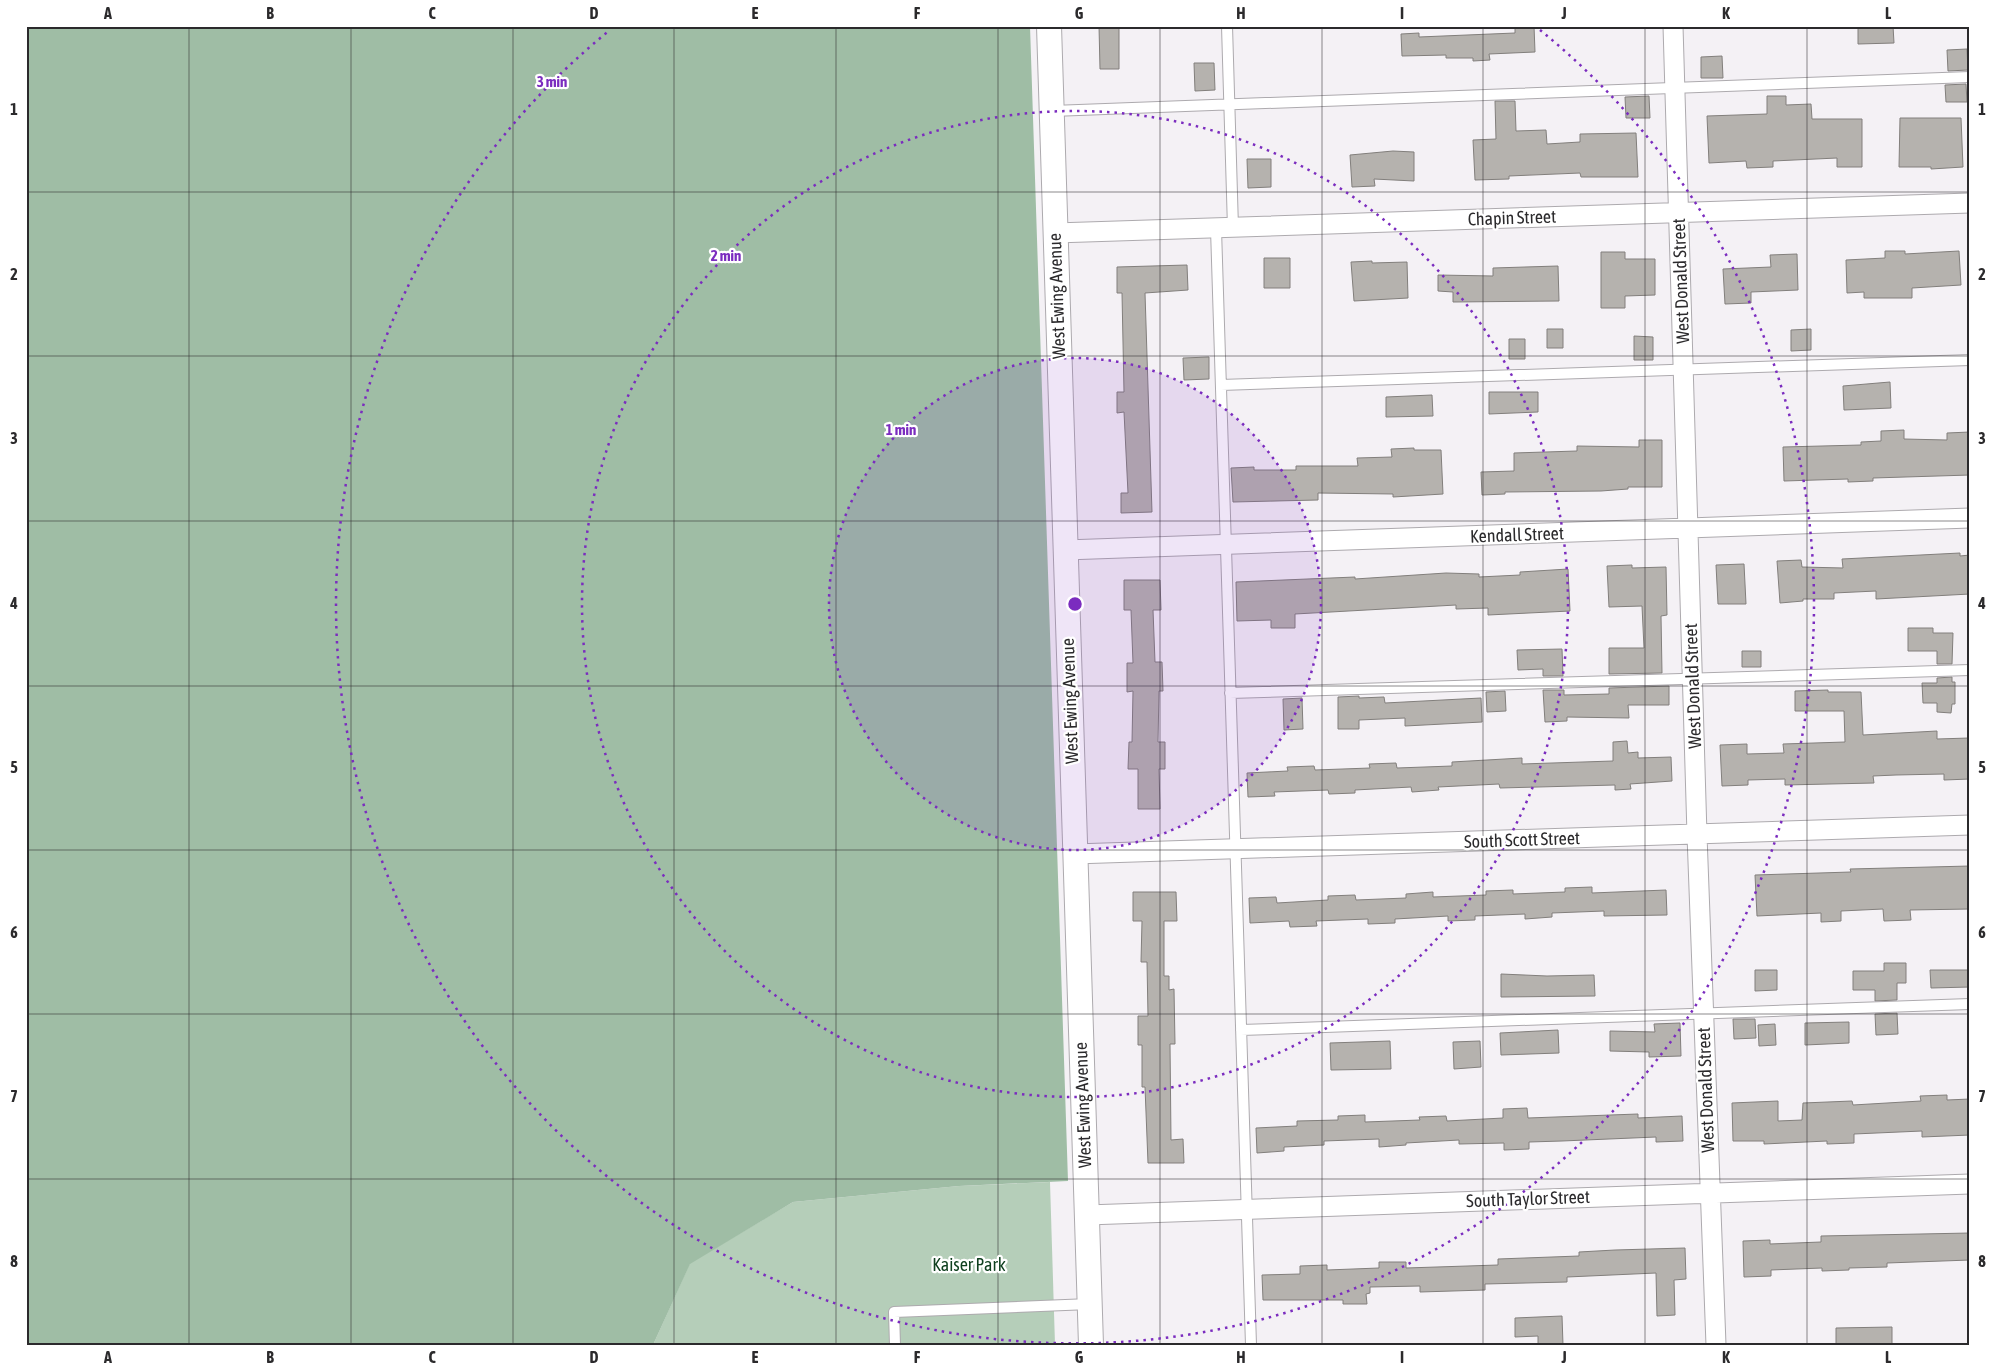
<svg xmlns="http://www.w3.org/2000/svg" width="1996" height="1371" font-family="'Asap Condensed',sans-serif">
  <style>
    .green { fill: #b5ceb9 }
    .forest { fill: #9fbda5 }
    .building { fill: #b5b2ae; stroke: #827f7c }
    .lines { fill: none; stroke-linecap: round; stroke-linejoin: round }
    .service-casing { stroke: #adaaae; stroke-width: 12 }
    .minor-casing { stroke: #adaaae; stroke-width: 21 }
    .tertiary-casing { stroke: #adaaae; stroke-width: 26 }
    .service { stroke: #fff; stroke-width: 10 }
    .minor { stroke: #fff; stroke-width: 19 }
    .tertiary { stroke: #fff; stroke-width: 24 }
    .grid { fill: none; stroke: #2b2a2c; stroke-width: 1; stroke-opacity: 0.55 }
    .ring { fill: none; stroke: #7b2cbf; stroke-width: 2.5; stroke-dasharray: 2.5 5 }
    .labels { text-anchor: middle; stroke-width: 4.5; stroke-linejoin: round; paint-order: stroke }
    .street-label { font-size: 18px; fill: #2b2a2c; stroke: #fff }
    .park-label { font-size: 18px; fill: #0f401f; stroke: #fff }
    .centre { fill: #7b2cbf; stroke: #fff; stroke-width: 2.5 }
    .ring-label { font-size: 15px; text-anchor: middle; font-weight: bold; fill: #7b2cbf; stroke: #fff; stroke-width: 4.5; stroke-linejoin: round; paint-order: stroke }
    .neatline { fill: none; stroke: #2b2a2c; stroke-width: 2 }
    .grid-label { font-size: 16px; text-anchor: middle; font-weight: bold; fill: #2b2a2c }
  </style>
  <rect width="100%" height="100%" fill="#f4f1f5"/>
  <path class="green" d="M 1050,1182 L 1055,1345 L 653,1345 L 690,1263 L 793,1202 L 959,1186 Z"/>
  <path class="forest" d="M 26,26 L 1030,26 L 1068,1181 L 959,1186 L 793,1202 L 690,1264 L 653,1345 L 26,1345 Z"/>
  <path class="building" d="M 1099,26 L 1119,26 L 1119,69 L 1100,69 Z
    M 1515,26 L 1534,26 L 1535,52 L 1489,54 L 1490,60 L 1473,61 L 1473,58 L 1446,58 L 1446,55 L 1402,56 L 1401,34 L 1419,33 L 1419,37 L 1515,33 Z
    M 1858,26 L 1893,26 L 1894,43 L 1858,44 Z
    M 1967,49 L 1968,70 L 1948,71 L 1947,50 Z
    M 1722,56 L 1723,78 L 1701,78 L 1701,57 Z
    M 1194,63 L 1214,63 L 1215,90 L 1195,91 Z
    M 1966,84 L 1967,102 L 1946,102 L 1945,85 Z
    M 1649,96 L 1650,118 L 1626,118 L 1625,97 Z
    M 1767,96 L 1786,96 L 1786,105 L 1811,104 L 1812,119 L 1862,119 L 1862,167 L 1837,167 L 1837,158 L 1773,161 L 1773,167 L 1747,168 L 1746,161 L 1709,163 L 1707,116 L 1767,114 Z
    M 1495,101 L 1515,101 L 1516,131 L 1546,130 L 1547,144 L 1580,142 L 1580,134 L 1636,133 L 1638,177 L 1581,177 L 1580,173 L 1509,176 L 1509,179 L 1475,180 L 1473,140 L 1496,139 Z
    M 1900,118 L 1961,118 L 1963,167 L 1931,169 L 1931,167 L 1899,167 Z
    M 1393,151 L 1414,152 L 1414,181 L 1374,179 L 1375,186 L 1352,187 L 1350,155 Z
    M 1247,159 L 1271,159 L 1271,187 L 1248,188 Z
    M 1885,251 L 1905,251 L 1905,254 L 1959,251 L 1961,285 L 1912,288 L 1912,298 L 1864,298 L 1864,292 L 1847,293 L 1846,260 L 1885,258 Z
    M 1601,252 L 1625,252 L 1625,259 L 1655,259 L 1655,295 L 1625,296 L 1625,308 L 1601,308 Z
    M 1797,254 L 1798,290 L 1751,292 L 1751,303 L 1725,304 L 1723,269 L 1771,267 L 1770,255 Z
    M 1264,258 L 1290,258 L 1290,288 L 1264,288 Z
    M 1372,261 L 1372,263 L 1407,262 L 1408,298 L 1354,301 L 1351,262 Z
    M 1187,265 L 1188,290 L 1145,293 L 1152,512 L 1121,513 L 1121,493 L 1128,493 L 1124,412 L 1117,413 L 1117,392 L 1124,392 L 1122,293 L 1117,293 L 1117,267 Z
    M 1558,266 L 1559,301 L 1453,302 L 1453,292 L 1438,291 L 1438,275 L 1493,276 L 1493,268 Z
    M 1547,329 L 1563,329 L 1563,348 L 1547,348 Z
    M 1811,329 L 1811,350 L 1791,351 L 1791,330 Z
    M 1634,336 L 1653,337 L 1653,360 L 1634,360 Z
    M 1509,339 L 1525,339 L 1525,359 L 1509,359 Z
    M 1209,357 L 1209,379 L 1184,380 L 1183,358 Z
    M 1890,382 L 1891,408 L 1844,410 L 1843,386 Z
    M 1489,392 L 1538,392 L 1538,412 L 1489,414 Z
    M 1432,395 L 1433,416 L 1386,417 L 1386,397 Z
    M 1904,430 L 1904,439 L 1947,440 L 1947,433 L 1970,432 L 1970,475 L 1873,478 L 1873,481 L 1848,482 L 1848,479 L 1784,481 L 1783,447 L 1861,445 L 1861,442 L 1881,441 L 1881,431 Z
    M 1639,440 L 1662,440 L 1662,487 L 1628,487 L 1628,489 L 1601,491 L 1505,492 L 1505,494 L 1482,495 L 1481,472 L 1514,471 L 1514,453 L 1577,451 L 1577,446 L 1639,447 Z
    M 1414,448 L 1414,450 L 1441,450 L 1443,494 L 1393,497 L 1393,494 L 1318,493 L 1318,500 L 1233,502 L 1231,468 L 1254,467 L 1254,470 L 1296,470 L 1296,466 L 1358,466 L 1357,458 L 1392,457 L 1391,449 Z
    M 1960,553 L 1960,556 L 1970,555 L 1970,594 L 1876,599 L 1876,591 L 1834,593 L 1834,599 L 1803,599 L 1803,601 L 1780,603 L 1777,561 L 1801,560 L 1802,567 L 1843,568 L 1842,559 Z
    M 1744,564 L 1746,604 L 1718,604 L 1716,565 Z
    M 1632,565 L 1632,568 L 1666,567 L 1667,615 L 1661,616 L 1662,673 L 1609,674 L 1609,648 L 1644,648 L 1642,606 L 1609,607 L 1607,566 Z
    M 1568,569 L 1570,611 L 1488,615 L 1488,608 L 1456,609 L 1456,605 L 1295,614 L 1295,628 L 1271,628 L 1271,620 L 1237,621 L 1236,582 L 1355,577 L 1355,579 L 1446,573 L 1479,574 L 1479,577 L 1520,575 L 1520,572 Z
    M 1124,580 L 1160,580 L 1161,610 L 1153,610 L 1155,662 L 1162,662 L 1163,691 L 1159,691 L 1158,742 L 1165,742 L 1165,769 L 1159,769 L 1160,809 L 1138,809 L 1138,769 L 1128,769 L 1129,742 L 1132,742 L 1133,691 L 1127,692 L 1127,663 L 1133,663 L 1131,610 L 1124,610 Z
    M 1908,628 L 1933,628 L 1933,633 L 1953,633 L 1952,664 L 1937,664 L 1937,651 L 1908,651 Z
    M 1562,649 L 1563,676 L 1543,676 L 1543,669 L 1518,670 L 1517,650 Z
    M 1742,651 L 1761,651 L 1761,667 L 1742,667 Z
    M 1952,677 L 1952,682 L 1955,682 L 1955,704 L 1952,704 L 1951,713 L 1937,712 L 1937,703 L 1923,703 L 1922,683 L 1937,683 L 1937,678 Z
    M 1669,686 L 1669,705 L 1628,705 L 1629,718 L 1567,717 L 1567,721 L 1545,722 L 1543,690 L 1564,690 L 1564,695 L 1609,694 L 1609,688 Z
    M 1828,690 L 1828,692 L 1861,692 L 1863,735 L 1937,731 L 1937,739 L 1969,738 L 1970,779 L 1944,780 L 1944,774 L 1896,775 L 1873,776 L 1874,783 L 1785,785 L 1785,779 L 1748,780 L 1748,785 L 1722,786 L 1720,745 L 1747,744 L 1747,754 L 1784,753 L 1783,744 L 1845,742 L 1844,711 L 1795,711 L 1795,691 Z
    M 1505,691 L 1506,711 L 1487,712 L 1486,692 Z
    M 1359,696 L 1359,698 L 1384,697 L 1385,703 L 1481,698 L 1482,722 L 1405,726 L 1405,718 L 1359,720 L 1359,729 L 1338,729 L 1338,697 Z
    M 1302,698 L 1303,729 L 1284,730 L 1283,699 Z
    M 1627,741 L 1628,753 L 1638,752 L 1638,758 L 1671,757 L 1672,781 L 1630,784 L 1631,789 L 1615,790 L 1615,785 L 1500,788 L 1499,784 L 1438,787 L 1439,790 L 1412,792 L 1411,787 L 1355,790 L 1355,793 L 1329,794 L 1328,790 L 1274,792 L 1275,796 L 1248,797 L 1247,773 L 1288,771 L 1287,767 L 1314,766 L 1315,770 L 1370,768 L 1369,764 L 1396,763 L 1397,768 L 1452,766 L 1452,762 L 1522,758 L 1522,764 L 1613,761 L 1613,742 Z
    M 1970,866 L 1970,909 L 1910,910 L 1911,920 L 1884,921 L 1883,909 L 1841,911 L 1841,921 L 1821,922 L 1821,913 L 1757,916 L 1755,875 L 1851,872 L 1850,869 Z
    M 1592,887 L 1592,893 L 1666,890 L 1667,915 L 1604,916 L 1604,911 L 1552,913 L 1552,917 L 1525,919 L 1525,914 L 1475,916 L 1475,920 L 1448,921 L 1448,916 L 1395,919 L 1395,923 L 1368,924 L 1368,919 L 1316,921 L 1317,926 L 1290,927 L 1289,921 L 1250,923 L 1249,898 L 1276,897 L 1277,903 L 1328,900 L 1328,896 L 1355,895 L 1356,900 L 1406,898 L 1406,894 L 1433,892 L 1433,897 L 1486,895 L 1486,891 L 1513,890 L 1513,894 L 1565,892 L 1565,888 Z
    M 1133,892 L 1176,892 L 1177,921 L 1164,921 L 1164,976 L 1169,976 L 1169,990 L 1174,989 L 1175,1044 L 1170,1044 L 1171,1140 L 1183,1139 L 1184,1163 L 1148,1163 L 1145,1087 L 1142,1087 L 1142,1045 L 1138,1045 L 1138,1016 L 1148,1016 L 1147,962 L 1141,962 L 1142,921 L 1133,921 Z
    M 1884,963 L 1906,963 L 1906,983 L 1897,983 L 1897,1000 L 1875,1001 L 1875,990 L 1853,990 L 1853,971 L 1884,971 Z
    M 1755,970 L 1777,970 L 1777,990 L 1755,991 Z
    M 1930,970 L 1970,970 L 1970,987 L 1931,988 Z
    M 1501,974 L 1547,976 L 1594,975 L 1595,996 L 1501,997 Z
    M 1897,1013 L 1898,1034 L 1876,1035 L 1875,1014 Z
    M 1733,1019 L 1755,1019 L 1756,1038 L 1734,1039 Z
    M 1849,1022 L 1849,1043 L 1805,1045 L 1805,1023 Z
    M 1680,1023 L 1681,1056 L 1649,1057 L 1649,1052 L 1610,1051 L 1610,1031 L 1655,1032 L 1654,1024 Z
    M 1775,1024 L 1776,1045 L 1759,1046 L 1758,1025 Z
    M 1558,1030 L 1559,1053 L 1501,1055 L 1500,1033 Z
    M 1390,1041 L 1391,1069 L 1331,1070 L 1330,1043 Z
    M 1480,1041 L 1481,1067 L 1454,1069 L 1453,1042 Z
    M 1947,1095 L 1947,1100 L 1970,1099 L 1970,1135 L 1922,1137 L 1922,1131 L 1854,1134 L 1854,1143 L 1827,1144 L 1827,1141 L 1764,1144 L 1764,1141 L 1733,1141 L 1732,1103 L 1778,1101 L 1778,1121 L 1802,1120 L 1803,1103 L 1852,1101 L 1853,1105 L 1921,1101 L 1920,1096 Z
    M 1527,1108 L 1528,1118 L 1638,1114 L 1638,1118 L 1682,1116 L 1683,1141 L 1656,1142 L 1656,1137 L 1562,1141 L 1529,1142 L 1529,1149 L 1504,1150 L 1504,1143 L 1459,1144 L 1459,1140 L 1406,1143 L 1406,1145 L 1379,1147 L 1379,1139 L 1324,1141 L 1324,1145 L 1284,1147 L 1284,1151 L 1257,1153 L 1256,1128 L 1297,1126 L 1297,1121 L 1338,1120 L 1338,1116 L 1365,1115 L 1365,1122 L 1420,1120 L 1419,1117 L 1446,1116 L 1447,1121 L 1503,1118 L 1503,1109 Z
    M 1970,1233 L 1970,1260 L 1887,1263 L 1887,1267 L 1849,1268 L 1849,1270 L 1822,1271 L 1822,1268 L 1771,1270 L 1771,1276 L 1744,1277 L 1743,1241 L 1770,1240 L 1770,1244 L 1821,1242 L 1821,1236 Z
    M 1685,1248 L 1686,1279 L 1674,1280 L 1675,1315 L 1657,1316 L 1656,1273 L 1567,1277 L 1567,1282 L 1485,1284 L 1485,1290 L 1420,1292 L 1420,1286 L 1370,1287 L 1370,1293 L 1366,1294 L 1367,1304 L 1343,1304 L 1343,1300 L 1263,1300 L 1262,1275 L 1300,1274 L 1300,1266 L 1327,1265 L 1327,1270 L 1379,1268 L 1379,1262 L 1406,1262 L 1406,1268 L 1498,1265 L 1498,1259 L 1579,1256 L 1579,1252 L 1615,1250 Z
    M 1562,1316 L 1563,1345 L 1538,1345 L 1538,1336 L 1515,1337 L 1515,1318 Z
    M 1892,1327 L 1892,1345 L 1836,1345 L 1836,1328 Z"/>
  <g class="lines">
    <g class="service-casing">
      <path id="service" d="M 1227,26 L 1233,228
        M 1052,111 L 1970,77
        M 1216,229 L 1251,1345
        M 1221,385 L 1970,360
        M 1230,693 L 1970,670
        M 1241,1030 L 1970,1004
        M 895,1345 L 894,1312 L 1090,1304"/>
    </g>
    <g class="minor-casing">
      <path id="minor" d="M 1673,26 L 1697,835 L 1716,1345
        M 1055,233 L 1970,203
        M 1065,550 L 1970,518
        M 1074,854 L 1970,825
        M 1087,1215 L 1970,1184"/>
    </g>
    <g class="tertiary-casing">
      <path id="tertiary" d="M 1049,26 L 1091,1345"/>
    </g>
    <use href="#service" class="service"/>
    <use href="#minor" class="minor"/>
    <use href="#tertiary" class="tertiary"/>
  </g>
  <path class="grid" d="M 189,26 L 189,1345M 351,26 L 351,1345M 513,26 L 513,1345M 674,26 L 674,1345M 836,26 L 836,1345M 998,26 L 998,1345M 1160,26 L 1160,1345M 1322,26 L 1322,1345M 1483,26 L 1483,1345M 1645,26 L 1645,1345M 1807,26 L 1807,1345M 26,192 L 1970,192M 26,356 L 1970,356M 26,521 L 1970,521M 26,686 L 1970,686M 26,850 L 1970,850M 26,1014 L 1970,1014M 26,1179 L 1970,1179"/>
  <circle cx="1075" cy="604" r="246" fill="#7b2cbf" fill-opacity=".12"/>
  <g class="ring">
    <circle cx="1075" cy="604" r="246"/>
    <circle cx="1075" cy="604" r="493"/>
    <path d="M1540 30A739 739 0 1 1 610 30"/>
  </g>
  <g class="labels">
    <g class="street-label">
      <text transform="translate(1512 218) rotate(-2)" y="6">Chapin Street</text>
      <text transform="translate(1681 281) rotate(-92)" y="6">West Donald Street</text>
      <text transform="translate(1057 296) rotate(-92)" y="6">West Ewing Avenue</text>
      <text transform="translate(1517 535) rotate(-2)" y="6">Kendall Street</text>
      <text transform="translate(1693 686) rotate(-92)" y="6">West Donald Street</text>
      <text transform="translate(1070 701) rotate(-92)" y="6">West Ewing Avenue</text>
      <text transform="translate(1522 840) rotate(-2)" y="6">South Scott Street</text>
      <text transform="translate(1706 1090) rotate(-92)" y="6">West Donald Street</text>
      <text transform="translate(1083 1105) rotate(-92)" y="6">West Ewing Avenue</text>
      <text transform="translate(1528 1199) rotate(-2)" y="6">South Taylor Street</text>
    </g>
    <g class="park-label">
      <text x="969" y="1271">Kaiser Park</text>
    </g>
  </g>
  <circle cx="1075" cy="604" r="8" class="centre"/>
  <g class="ring-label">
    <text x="552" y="87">3 min</text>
    <text x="726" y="261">2 min</text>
    <text x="901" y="435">1 min</text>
  </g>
  <rect width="1996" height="1371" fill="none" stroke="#ffffff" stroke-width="55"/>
  <rect x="28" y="28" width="1940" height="1316" class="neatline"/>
  <g class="grid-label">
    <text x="108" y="19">A</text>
    <text x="270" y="19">B</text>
    <text x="432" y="19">C</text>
    <text x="594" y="19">D</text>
    <text x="755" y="19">E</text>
    <text x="917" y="19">F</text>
    <text x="1079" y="19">G</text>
    <text x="1241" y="19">H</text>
    <text x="1402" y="19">I</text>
    <text x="1564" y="19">J</text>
    <text x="1726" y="19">K</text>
    <text x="1888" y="19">L</text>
    <text x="14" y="115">1</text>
    <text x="1982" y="115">1</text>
    <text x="14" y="280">2</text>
    <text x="1982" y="280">2</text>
    <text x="14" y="444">3</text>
    <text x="1982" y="444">3</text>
    <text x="14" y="609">4</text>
    <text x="1982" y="609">4</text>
    <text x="14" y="773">5</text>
    <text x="1982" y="773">5</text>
    <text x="14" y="938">6</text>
    <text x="1982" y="938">6</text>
    <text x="14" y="1102">7</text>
    <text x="1982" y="1102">7</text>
    <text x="14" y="1267">8</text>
    <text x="1982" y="1267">8</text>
    <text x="108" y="1363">A</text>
    <text x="270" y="1363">B</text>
    <text x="432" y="1363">C</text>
    <text x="594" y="1363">D</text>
    <text x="755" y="1363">E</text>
    <text x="917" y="1363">F</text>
    <text x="1079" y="1363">G</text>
    <text x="1241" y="1363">H</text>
    <text x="1402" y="1363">I</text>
    <text x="1564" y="1363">J</text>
    <text x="1726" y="1363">K</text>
    <text x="1888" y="1363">L</text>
  </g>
</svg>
